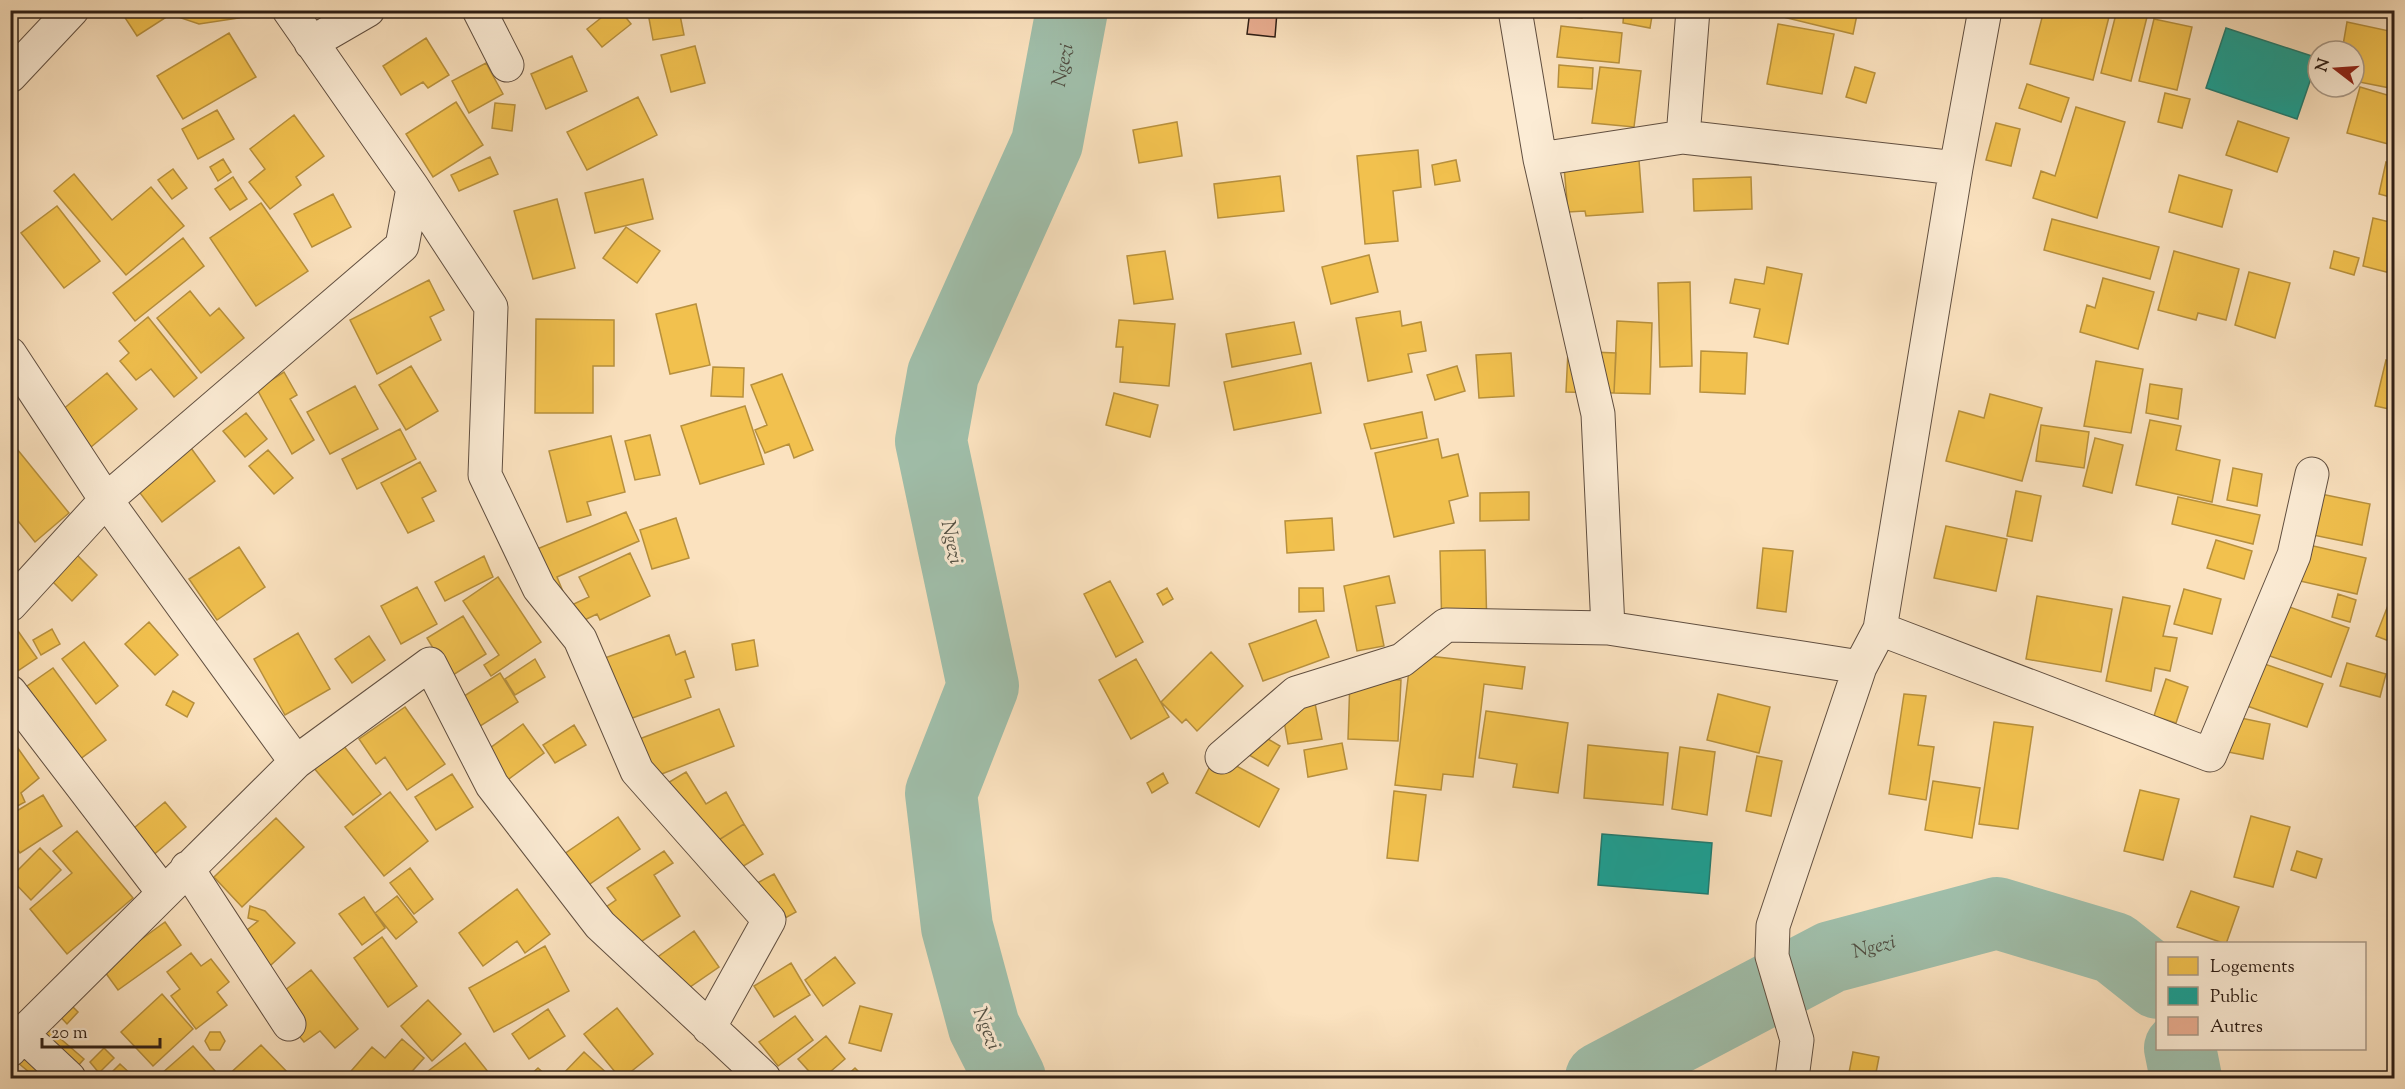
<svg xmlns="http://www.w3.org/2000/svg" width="2405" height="1089" font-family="'Sorts Mill Goudy',serif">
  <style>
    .homes { fill: #f2c14e; stroke: #b7903d; stroke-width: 1.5 }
    .public { fill: #17a398; stroke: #1e7b71; stroke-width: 1.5 }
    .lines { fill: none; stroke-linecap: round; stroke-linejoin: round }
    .river { stroke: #a0bfab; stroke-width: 72 }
    .building { fill: #e9ad90; stroke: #2e1e15; stroke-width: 1.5 }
    .minor-casing { stroke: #614f40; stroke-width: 35 }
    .minor { stroke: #fcecd5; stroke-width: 33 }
    .labels { text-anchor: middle; stroke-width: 6; stroke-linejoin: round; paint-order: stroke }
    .water-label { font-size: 20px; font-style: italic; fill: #504e42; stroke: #fcecd5 }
  </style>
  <rect width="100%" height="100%" fill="#fbe2bf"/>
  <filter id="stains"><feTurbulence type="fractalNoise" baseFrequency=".00333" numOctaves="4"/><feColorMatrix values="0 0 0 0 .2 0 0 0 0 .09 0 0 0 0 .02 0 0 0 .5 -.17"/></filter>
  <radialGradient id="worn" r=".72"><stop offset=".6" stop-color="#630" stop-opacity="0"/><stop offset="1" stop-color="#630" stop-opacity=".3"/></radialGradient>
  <path class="homes" d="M 120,10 L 164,10 L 168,16 L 137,36 Z
    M 175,10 L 234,10 L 239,18 L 199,24 L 178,17 Z
    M 611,10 L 620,10 L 631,24 L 602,47 L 587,29 Z
    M 661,10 L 679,10 L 684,35 L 653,40 L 648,13 Z
    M 1526,10 L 1583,10 L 1582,18 L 1526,13 Z
    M 1624,10 L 1653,10 L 1650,28 L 1623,23 Z
    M 1775,10 L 1858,10 L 1853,34 L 1775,15 Z
    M 2044,10 L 2101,10 L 2110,13 L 2093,80 L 2030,64 Z
    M 2117,10 L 2137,10 L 2148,13 L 2131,81 L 2101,73 Z
    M 2154,19 L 2192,27 L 2177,90 L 2139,81 Z
    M 2347,22 L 2394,32 L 2394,66 L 2390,88 L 2354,81 L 2354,51 L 2342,51 Z
    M 1778,24 L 1834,34 L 1822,94 L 1767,84 Z
    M 1561,26 L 1622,33 L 1619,63 L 1557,57 Z
    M 229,33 L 256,77 L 183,119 L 157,76 Z
    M 426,38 L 449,75 L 428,88 L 423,82 L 401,95 L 383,66 Z
    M 695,46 L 705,83 L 671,92 L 661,55 Z
    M 572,56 L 587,91 L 546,109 L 531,74 Z
    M 486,63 L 503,94 L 469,113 L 452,81 Z
    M 1559,65 L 1593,68 L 1592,89 L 1558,87 Z
    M 1600,67 L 1641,71 L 1634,127 L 1592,123 Z
    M 1855,67 L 1875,73 L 1866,103 L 1846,97 Z
    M 2027,84 L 2069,98 L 2061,122 L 2019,108 Z
    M 2360,87 L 2394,97 L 2394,135 L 2392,145 L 2347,133 Z
    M 2165,93 L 2190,99 L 2182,128 L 2158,122 Z
    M 638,97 L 657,135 L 587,170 L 567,132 Z
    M 456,102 L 483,145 L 433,177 L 406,134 Z
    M 495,103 L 515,105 L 512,131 L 492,128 Z
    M 2076,107 L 2125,122 L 2097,218 L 2033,198 L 2041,171 L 2055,176 Z
    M 217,110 L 234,139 L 198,159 L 182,129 Z
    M 294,115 L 324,156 L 296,177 L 301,185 L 270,209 L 249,182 L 265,169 L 250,149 Z
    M 2238,121 L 2289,138 L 2277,172 L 2226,155 Z
    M 1177,122 L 1182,156 L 1139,163 L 1133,130 Z
    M 1996,123 L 2020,129 L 2011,166 L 1986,160 Z
    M 1418,150 L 1421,187 L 1393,191 L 1398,241 L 1365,244 L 1357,156 Z
    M 490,157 L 498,174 L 459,191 L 451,175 Z
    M 223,159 L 231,172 L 218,181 L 210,167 Z
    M 1456,160 L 1460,181 L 1435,185 L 1432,165 Z
    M 1639,160 L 1643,212 L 1586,216 L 1585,211 L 1568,212 L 1564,167 Z
    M 2386,162 L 2394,164 L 2394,198 L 2379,194 Z
    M 173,169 L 187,188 L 172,199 L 158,180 Z
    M 74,174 L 112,220 L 151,187 L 184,226 L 126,275 L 54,191 Z
    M 2179,175 L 2232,190 L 2222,227 L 2169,212 Z
    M 1280,176 L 1284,211 L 1218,218 L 1214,184 Z
    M 233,177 L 247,199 L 230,210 L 215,189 Z
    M 1751,177 L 1752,209 L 1694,211 L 1693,179 Z
    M 643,179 L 653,219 L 595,233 L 585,193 Z
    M 333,194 L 351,227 L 312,247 L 294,214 Z
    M 557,199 L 575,268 L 533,279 L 514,211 Z
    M 261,203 L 308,271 L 256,306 L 210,238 Z
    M 57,206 L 100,261 L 64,288 L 21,233 Z
    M 2373,218 L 2394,223 L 2394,274 L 2363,266 Z
    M 2052,219 L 2159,247 L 2150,279 L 2044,250 Z
    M 626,227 L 660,251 L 637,283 L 603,258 Z
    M 183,238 L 204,266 L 135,321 L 113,293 Z
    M 1165,251 L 1173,299 L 1134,304 L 1127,256 Z
    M 2174,251 L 2239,269 L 2226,320 L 2198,313 L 2196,320 L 2158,310 Z
    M 2334,251 L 2359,258 L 2354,275 L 2330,268 Z
    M 1369,255 L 1378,292 L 1331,304 L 1322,267 Z
    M 1767,267 L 1802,274 L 1788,344 L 1754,337 L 1760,309 L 1730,303 L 1735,279 L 1764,284 Z
    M 2249,272 L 2290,283 L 2275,338 L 2235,325 Z
    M 2103,278 L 2154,292 L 2138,349 L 2080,332 L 2087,305 L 2095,308 Z
    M 429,280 L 444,310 L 430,317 L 441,340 L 377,374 L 350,320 Z
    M 1690,282 L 1692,366 L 1660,367 L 1658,283 Z
    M 190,291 L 210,316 L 219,308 L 244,338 L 201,373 L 157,318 Z
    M 696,304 L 710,365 L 670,374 L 656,314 Z
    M 1400,311 L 1402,326 L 1421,322 L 1426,351 L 1408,354 L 1412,372 L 1368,381 L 1356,318 Z
    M 148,317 L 197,378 L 174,397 L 151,369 L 136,380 L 120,361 L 129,353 L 119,341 Z
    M 536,319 L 614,320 L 614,366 L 593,366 L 593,413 L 535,413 Z
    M 1119,320 L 1175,324 L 1169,386 L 1120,382 L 1123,347 L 1116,347 Z
    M 1617,321 L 1652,323 L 1650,394 L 1614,393 Z
    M 1294,322 L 1301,354 L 1232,367 L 1226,334 Z
    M 1568,351 L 1616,353 L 1614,393 L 1566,392 Z
    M 1701,351 L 1747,353 L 1745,394 L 1700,392 Z
    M 1511,353 L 1514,396 L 1479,398 L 1476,355 Z
    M 2386,360 L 2394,362 L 2394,410 L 2375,406 Z
    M 2096,361 L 2143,369 L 2131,433 L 2084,426 Z
    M 1311,363 L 1321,413 L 1234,430 L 1224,382 Z
    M 411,366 L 438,411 L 406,430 L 379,385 Z
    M 1457,366 L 1465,391 L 1435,400 L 1427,375 Z
    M 713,367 L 744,368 L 743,397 L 711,396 Z
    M 284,372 L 297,395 L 290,399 L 314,440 L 292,454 L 257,389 Z
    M 107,373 L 137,409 L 91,447 L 62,410 Z
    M 782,374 L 813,450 L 794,458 L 789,444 L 765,453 L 755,430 L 767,425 L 751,385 Z
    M 2150,384 L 2182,389 L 2178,419 L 2146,413 Z
    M 355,386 L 378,429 L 330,454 L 307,412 Z
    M 1114,393 L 1158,405 L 1150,437 L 1106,425 Z
    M 1990,394 L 2042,408 L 2022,481 L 1946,461 L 1959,411 L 1984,418 Z
    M 745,406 L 764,464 L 700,484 L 681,426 Z
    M 1422,412 L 1427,438 L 1371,449 L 1364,424 Z
    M 246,413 L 267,439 L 245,457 L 223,431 Z
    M 2150,420 L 2181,426 L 2176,450 L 2220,460 L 2212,502 L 2136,485 Z
    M 2041,425 L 2089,432 L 2084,468 L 2036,461 Z
    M 400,429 L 416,459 L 357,489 L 342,459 Z
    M 650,435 L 660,475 L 635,480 L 625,441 Z
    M 611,436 L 625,492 L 587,502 L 591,515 L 567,522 L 549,451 Z
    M 2095,438 L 2123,445 L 2112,493 L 2083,486 Z
    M 1438,439 L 1442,458 L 1458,454 L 1468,496 L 1449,501 L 1454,523 L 1394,537 L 1375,453 Z
    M 191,448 L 215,481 L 162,522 L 137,489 Z
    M 17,449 L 69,513 L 35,542 L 10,511 L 10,455 Z
    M 268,450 L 293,478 L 274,494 L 249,466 Z
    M 420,462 L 436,491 L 422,498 L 434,521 L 408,533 L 381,483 Z
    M 2233,468 L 2262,474 L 2257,506 L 2227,500 Z
    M 2016,491 L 2041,496 L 2032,541 L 2007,536 Z
    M 1529,492 L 1529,520 L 1480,521 L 1480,493 Z
    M 2321,494 L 2370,504 L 2362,545 L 2313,535 Z
    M 2178,497 L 2260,515 L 2253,544 L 2172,524 Z
    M 626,512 L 639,541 L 557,577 L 564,594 L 518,557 Z
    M 676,518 L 689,558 L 652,569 L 640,530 Z
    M 1332,518 L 1334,550 L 1287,553 L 1285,521 Z
    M 1946,526 L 2007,539 L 1996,591 L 1934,578 Z
    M 2216,540 L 2252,551 L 2244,579 L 2207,568 Z
    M 2309,545 L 2366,558 L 2357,594 L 2300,581 Z
    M 68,546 L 97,575 L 72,601 L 43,572 Z
    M 239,547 L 265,587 L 217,620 L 189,579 Z
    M 1763,548 L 1793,551 L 1786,612 L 1757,608 Z
    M 1485,550 L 1487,630 L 1442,632 L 1440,551 Z
    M 630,553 L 650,596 L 600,620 L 597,614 L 574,625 L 565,608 L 589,597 L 579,577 Z
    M 484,556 L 493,577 L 445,601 L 435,582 Z
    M 1389,576 L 1395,603 L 1376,606 L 1384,646 L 1357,651 L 1344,586 Z
    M 498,577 L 541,642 L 491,676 L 484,665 L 499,655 L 463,601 Z
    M 1110,581 L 1143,642 L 1116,657 L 1084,594 Z
    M 417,587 L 437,624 L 401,644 L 381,606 Z
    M 1167,588 L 1173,599 L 1163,605 L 1157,594 Z
    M 1299,588 L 1323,588 L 1324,611 L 1299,612 Z
    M 2184,589 L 2221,599 L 2212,634 L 2174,624 Z
    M 2394,590 L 2394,643 L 2376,636 Z
    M 2338,594 L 2356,600 L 2350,622 L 2332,617 Z
    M 2037,596 L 2112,609 L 2101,672 L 2026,659 Z
    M 2123,597 L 2170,606 L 2163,636 L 2177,638 L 2170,671 L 2155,668 L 2151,691 L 2106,681 Z
    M 2284,605 L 2349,628 L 2331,677 L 2267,655 Z
    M 463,616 L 486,654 L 450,677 L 427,638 Z
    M 1316,620 L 1329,657 L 1263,681 L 1249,644 Z
    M 149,622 L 178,655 L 155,675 L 125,644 Z
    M 52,629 L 60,644 L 41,655 L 33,640 Z
    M 18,631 L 37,658 L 10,676 L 10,637 Z
    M 298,633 L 330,689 L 285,715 L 254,659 Z
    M 669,635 L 676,655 L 685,651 L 694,677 L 685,680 L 691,697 L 624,721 L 602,659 Z
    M 369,636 L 385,660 L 352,683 L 335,659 Z
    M 754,640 L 758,666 L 736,670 L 732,644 Z
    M 84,642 L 118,686 L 96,704 L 62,659 Z
    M 1211,652 L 1243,686 L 1197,731 L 1186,719 L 1182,723 L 1161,702 Z
    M 1411,654 L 1525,667 L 1522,689 L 1484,684 L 1473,777 L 1443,774 L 1441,790 L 1395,785 Z
    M 2244,657 L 2323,684 L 2307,727 L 2230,700 Z
    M 535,659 L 545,677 L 515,695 L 505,679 Z
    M 1136,659 L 1169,717 L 1131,739 L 1099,680 Z
    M 2347,663 L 2386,674 L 2380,697 L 2340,686 Z
    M 53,668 L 106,740 L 72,765 L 20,691 Z
    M 500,673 L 518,702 L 466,735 L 447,707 Z
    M 1350,678 L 1401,680 L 1398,741 L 1348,739 Z
    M 2166,679 L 2188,687 L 2176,723 L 2154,716 Z
    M 173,691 L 194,703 L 187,717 L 166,705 Z
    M 1313,693 L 1322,739 L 1288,744 L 1280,698 Z
    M 1718,694 L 1770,707 L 1759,753 L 1707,740 Z
    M 1904,694 L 1926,696 L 1918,745 L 1934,747 L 1926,800 L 1889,794 Z
    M 405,707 L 445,764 L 407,790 L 385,757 L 376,764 L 359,739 Z
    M 719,709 L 734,746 L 641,782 L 626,744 Z
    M 1486,711 L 1568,723 L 1558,793 L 1513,787 L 1517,764 L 1479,758 Z
    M 2236,717 L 2270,724 L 2263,759 L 2228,752 Z
    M 1994,722 L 2033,727 L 2018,829 L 1979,824 Z
    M 523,724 L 544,753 L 502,784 L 479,756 Z
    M 574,725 L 586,745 L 555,763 L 543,745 Z
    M 1261,735 L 1280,746 L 1268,766 L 1249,755 Z
    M 10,737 L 39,778 L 21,793 L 25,802 L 10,810 Z
    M 1342,743 L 1347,769 L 1308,777 L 1304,750 Z
    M 343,745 L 381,794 L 353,815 L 314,768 Z
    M 1588,745 L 1668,753 L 1663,805 L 1584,798 Z
    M 1680,747 L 1715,752 L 1707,815 L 1672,809 Z
    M 1216,755 L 1279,789 L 1259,827 L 1196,793 Z
    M 1757,756 L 1782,761 L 1771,816 L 1746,811 Z
    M 686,772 L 706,804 L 726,792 L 744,824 L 703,850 L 656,790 Z
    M 1163,773 L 1168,783 L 1152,793 L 1147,783 Z
    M 452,774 L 473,807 L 436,830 L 415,797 Z
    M 1933,781 L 1980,788 L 1972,838 L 1925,830 Z
    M 2140,790 L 2179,799 L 2163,860 L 2124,851 Z
    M 1394,791 L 1426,795 L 1418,861 L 1387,858 Z
    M 390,792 L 428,841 L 384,876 L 345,827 Z
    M 43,795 L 62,826 L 20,853 L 10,838 L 10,815 Z
    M 165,802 L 186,827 L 143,864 L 122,838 Z
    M 2251,816 L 2290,827 L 2273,887 L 2234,877 Z
    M 618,817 L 640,849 L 577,893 L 554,861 Z
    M 276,818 L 304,847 L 242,907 L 214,877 Z
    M 744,824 L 763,854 L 721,880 L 703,850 Z
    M 77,831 L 133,898 L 67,954 L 30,909 L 72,873 L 53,851 Z
    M 40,848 L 61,870 L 31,900 L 10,878 Z
    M 664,851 L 673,863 L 654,875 L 680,916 L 633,947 L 606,907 L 616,900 L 607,888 Z
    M 2297,851 L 2322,859 L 2316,878 L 2291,870 Z
    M 410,868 L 433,899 L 414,914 L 390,883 Z
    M 774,874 L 796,912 L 769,927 L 748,888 Z
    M 517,889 L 550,934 L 525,953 L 517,941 L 483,966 L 459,933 Z
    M 2191,891 L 2239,907 L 2226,944 L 2177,927 Z
    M 397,896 L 417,922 L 396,939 L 375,913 Z
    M 364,897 L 385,928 L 362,945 L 339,914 Z
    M 250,906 L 265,911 L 295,943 L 260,975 L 231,943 L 258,921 L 248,918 Z
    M 165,922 L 181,945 L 118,990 L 102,968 Z
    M 694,931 L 719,967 L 677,996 L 652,961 Z
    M 382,937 L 417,986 L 388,1007 L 354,958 Z
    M 545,946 L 569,991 L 494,1032 L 469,988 Z
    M 191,953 L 201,966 L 211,959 L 229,982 L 217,992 L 227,1005 L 196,1029 L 171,996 L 180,989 L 167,972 Z
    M 835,957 L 855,983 L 823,1006 L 805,980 Z
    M 791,963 L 810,995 L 774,1017 L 754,986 Z
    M 311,970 L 358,1029 L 335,1048 L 320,1031 L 304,1042 L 271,1001 Z
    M 162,994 L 193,1029 L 153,1066 L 121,1032 Z
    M 66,1000 L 78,1012 L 67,1024 L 55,1011 Z
    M 428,1000 L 461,1034 L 432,1061 L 401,1026 Z
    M 860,1006 L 892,1014 L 881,1051 L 849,1043 Z
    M 617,1008 L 653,1054 L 623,1078 L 620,1078 L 584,1034 Z
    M 548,1009 L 565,1036 L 529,1059 L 512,1034 Z
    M 795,1016 L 813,1040 L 778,1066 L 759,1042 Z
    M 47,1027 L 84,1059 L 67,1078 L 36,1078 L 17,1062 Z
    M 210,1032 L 220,1032 L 225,1041 L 220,1050 L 210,1050 L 205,1041 Z
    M 826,1036 L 845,1059 L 823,1078 L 815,1078 L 798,1059 Z
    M 402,1039 L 424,1058 L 406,1078 L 345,1078 L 372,1047 L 385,1058 Z
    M 465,1043 L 493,1078 L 419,1078 Z
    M 261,1045 L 293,1078 L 225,1078 Z
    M 193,1046 L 216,1072 L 209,1078 L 165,1078 L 161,1074 Z
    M 104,1048 L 114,1058 L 99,1073 L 90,1062 Z
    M 584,1052 L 612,1078 L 559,1078 Z
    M 1853,1052 L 1879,1057 L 1875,1078 L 1848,1078 Z
    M 120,1064 L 135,1078 L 106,1078 Z
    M 538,1068 L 549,1078 L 527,1078 Z
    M 855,1068 L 865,1078 L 844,1078 Z"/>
  <path class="public" d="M 2226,28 L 2318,58 L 2297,119 L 2206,88 Z
    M 1602,834 L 1712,843 L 1708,894 L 1598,885 Z"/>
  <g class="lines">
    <g class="river">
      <path d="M 2180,1048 L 2186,1078"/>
      <path id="s1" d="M 1010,1078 L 984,1027 L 957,927 L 941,793 L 983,686 L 931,441 L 943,374 L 1047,143 L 1072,10"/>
      <path id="s2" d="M 1601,1078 L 1831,957 L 1997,913 L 2114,948 L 2158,983"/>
    </g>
  </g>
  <path class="building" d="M 1250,10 L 1277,12 L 1275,37 L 1247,34 Z"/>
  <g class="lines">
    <g class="minor-casing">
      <path id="minor" d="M 289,10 L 413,188 L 491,307 L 485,475 L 539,588 L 580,639 L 637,771 L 769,920 L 709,1028
        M 479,10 L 507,65
        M 1515,10 L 1540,159 L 1598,414 L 1608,628
        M 311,43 L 368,10
        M 10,76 L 72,10
        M 1683,137 L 1693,10
        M 1540,159 L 1683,137 L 1956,168
        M 10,354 L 106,500 L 296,762
        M 10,605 L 106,500 L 402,246 L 413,188
        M 1880,629 L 2210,755 L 2294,555 L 2312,474
        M 10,692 L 163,892
        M 1222,757 L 1296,693 L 1402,660 L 1446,625 L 1608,628 L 1860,667
        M 187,868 L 289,1024
        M 22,1034 L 69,1078
        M 10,1050 L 22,1034 L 296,762 L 430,664 L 492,785 L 600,925 L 764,1078
        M 1792,1078 L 1797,1040 L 1772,956 L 1773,926 L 1860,667 L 1880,629 L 1956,168 L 1985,10"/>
    </g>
    <use href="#minor" class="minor"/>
  </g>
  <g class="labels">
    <g class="water-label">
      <text dy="7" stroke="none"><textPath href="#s1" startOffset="1062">Ngezi</textPath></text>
      <text transform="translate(953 542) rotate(78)" y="7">Ngezi</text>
      <text dy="7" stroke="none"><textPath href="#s2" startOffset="304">Ngezi</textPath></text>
      <text transform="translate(988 1028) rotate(68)" y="7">Ngezi</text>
    </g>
  </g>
  <rect width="2405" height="1089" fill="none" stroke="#fbe2bf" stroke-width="36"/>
  <rect x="12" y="12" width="2381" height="1065" fill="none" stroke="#2e1e15" stroke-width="3"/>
  <rect x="18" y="18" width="2369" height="1053" fill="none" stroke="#2e1e15" stroke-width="1.5"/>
  <rect x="2156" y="942" width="210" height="108" fill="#fcecd5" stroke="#aa9a88" stroke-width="1.5"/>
  <rect x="2168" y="957" width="30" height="18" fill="#f2c14e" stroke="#aa9a88" stroke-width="1.5"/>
  <text x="2210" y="972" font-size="18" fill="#2e1e15">Logements</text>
  <rect x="2168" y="987" width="30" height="18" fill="#17a398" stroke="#aa9a88" stroke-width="1.5"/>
  <text x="2210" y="1002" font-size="18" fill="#2e1e15">Public</text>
  <rect x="2168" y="1017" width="30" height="18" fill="#e9ad90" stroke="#aa9a88" stroke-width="1.5"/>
  <text x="2210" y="1032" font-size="18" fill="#2e1e15">Autres</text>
  <g transform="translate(2336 69) rotate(287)"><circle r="28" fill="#fcecd5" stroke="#aa9a88" stroke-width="1.5"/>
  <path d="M0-4.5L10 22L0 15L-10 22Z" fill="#8f2418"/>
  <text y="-9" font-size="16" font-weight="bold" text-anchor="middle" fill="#2e1e15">N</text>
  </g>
  <path d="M42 1038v9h118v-9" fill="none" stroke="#2e1e15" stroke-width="3"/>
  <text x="51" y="1038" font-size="18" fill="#2e1e15" stroke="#fcecd5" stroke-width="4.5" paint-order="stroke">20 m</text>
  <rect width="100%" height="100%" filter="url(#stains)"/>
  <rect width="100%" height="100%" fill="url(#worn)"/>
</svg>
